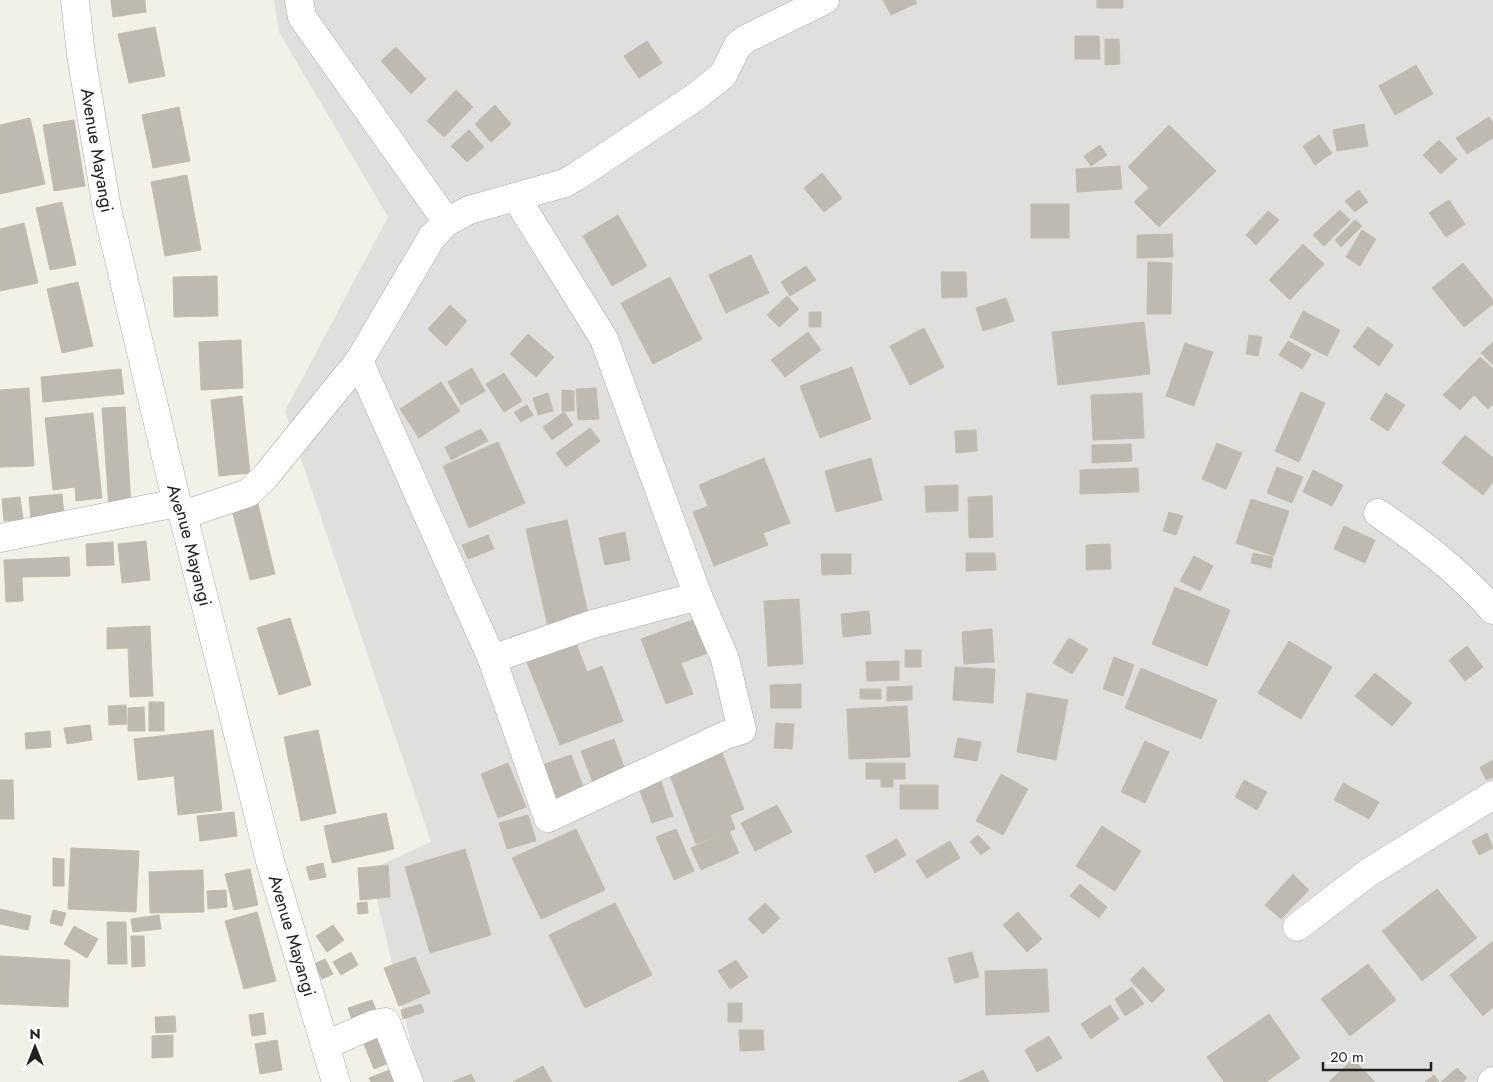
<svg xmlns="http://www.w3.org/2000/svg" width="1493" height="1082" font-family="Jost,sans-serif">
  <style>
    .residential { fill: #dfdfde }
    .building { fill: #bebab1; stroke: #c3bcaa }
    .lines { fill: none; stroke-linecap: round; stroke-linejoin: round }
    .minor-casing { stroke: #a8a8a8; stroke-width: 29 }
    .minor { stroke: #fff; stroke-width: 28 }
    .labels { text-anchor: middle; stroke-width: 4; stroke-linejoin: round; paint-order: stroke }
    .street-label { font-size: 18px; fill: #212121; stroke: #fff }
  </style>
  <rect width="100%" height="100%" fill="#f1f1e8"/>
  <path class="residential" d="M 274,0 L 1493,0 L 1493,1082 L 420,1082 L 370,870 L 431,842 L 285,411 L 388,217 L 279,32 Z"/>
  <path class="building" d="M 111,0 L 145,0 L 146,12 L 113,17 Z
    M 883,0 L 915,0 L 917,3 L 891,15 Z
    M 1097,0 L 1123,0 L 1123,8 L 1097,8 Z
    M 155,27 L 165,76 L 129,83 L 118,34 Z
    M 1075,36 L 1099,36 L 1100,59 L 1075,59 Z
    M 1105,39 L 1119,39 L 1120,64 L 1105,65 Z
    M 647,41 L 662,63 L 639,78 L 624,56 Z
    M 396,47 L 426,79 L 411,94 L 381,61 Z
    M 1416,65 L 1433,94 L 1395,115 L 1379,86 Z
    M 456,90 L 473,107 L 444,137 L 427,121 Z
    M 495,105 L 511,124 L 491,142 L 475,124 Z
    M 179,107 L 190,161 L 153,168 L 142,115 Z
    M 1489,117 L 1493,123 L 1493,138 L 1467,154 L 1456,138 Z
    M 30,118 L 45,184 L 0,194 L 0,125 Z
    M 74,120 L 85,186 L 54,191 L 43,125 Z
    M 1364,124 L 1368,146 L 1337,151 L 1333,130 Z
    M 1169,125 L 1216,171 L 1159,227 L 1134,202 L 1149,188 L 1128,167 Z
    M 469,130 L 484,147 L 467,162 L 451,146 Z
    M 1319,135 L 1332,153 L 1315,165 L 1303,146 Z
    M 1439,140 L 1457,159 L 1441,174 L 1423,155 Z
    M 1100,145 L 1107,155 L 1091,166 L 1084,156 Z
    M 1120,166 L 1122,189 L 1077,192 L 1076,169 Z
    M 822,173 L 842,198 L 824,212 L 804,188 Z
    M 187,175 L 201,250 L 165,256 L 151,182 Z
    M 1359,190 L 1368,202 L 1355,212 L 1345,201 Z
    M 1449,200 L 1465,224 L 1446,237 L 1429,213 Z
    M 62,202 L 76,265 L 50,270 L 36,208 Z
    M 1031,204 L 1069,204 L 1069,238 L 1031,238 Z
    M 1340,210 L 1350,220 L 1324,246 L 1313,235 Z
    M 1268,211 L 1279,220 L 1256,245 L 1246,235 Z
    M 618,215 L 647,266 L 612,286 L 583,236 Z
    M 1355,220 L 1362,226 L 1341,247 L 1335,240 Z
    M 24,223 L 38,283 L 0,291 L 0,229 Z
    M 1362,230 L 1376,239 L 1360,266 L 1346,257 Z
    M 1172,234 L 1173,257 L 1137,258 L 1137,235 Z
    M 1303,244 L 1324,264 L 1290,300 L 1269,280 Z
    M 751,255 L 769,293 L 726,313 L 709,275 Z
    M 1148,262 L 1172,263 L 1171,314 L 1147,314 Z
    M 1463,263 L 1493,300 L 1493,304 L 1464,327 L 1432,288 Z
    M 806,266 L 816,280 L 790,296 L 781,282 Z
    M 941,272 L 966,272 L 967,297 L 942,298 Z
    M 217,276 L 218,316 L 174,317 L 173,277 Z
    M 670,277 L 702,339 L 653,364 L 621,303 Z
    M 78,282 L 93,346 L 62,353 L 47,289 Z
    M 787,296 L 799,309 L 779,327 L 767,315 Z
    M 1006,298 L 1014,321 L 983,331 L 976,308 Z
    M 450,305 L 467,321 L 446,346 L 428,329 Z
    M 1303,311 L 1340,330 L 1327,356 L 1290,337 Z
    M 809,312 L 821,312 L 821,327 L 809,327 Z
    M 1144,322 L 1150,374 L 1058,385 L 1052,332 Z
    M 1368,327 L 1393,345 L 1379,366 L 1353,347 Z
    M 924,328 L 944,367 L 910,385 L 890,346 Z
    M 808,332 L 821,350 L 785,377 L 771,360 Z
    M 528,334 L 554,357 L 536,377 L 510,354 Z
    M 1249,335 L 1262,337 L 1258,356 L 1246,354 Z
    M 241,340 L 243,388 L 201,390 L 199,342 Z
    M 1288,341 L 1311,354 L 1302,369 L 1279,355 Z
    M 1493,342 L 1493,365 L 1481,353 Z
    M 1185,343 L 1213,352 L 1194,406 L 1166,396 Z
    M 1480,357 L 1493,369 L 1493,404 L 1488,409 L 1474,395 L 1460,410 L 1443,395 Z
    M 852,367 L 871,419 L 820,438 L 800,386 Z
    M 472,368 L 485,391 L 461,405 L 448,382 Z
    M 121,369 L 124,394 L 43,402 L 41,377 Z
    M 504,373 L 522,401 L 504,412 L 486,384 Z
    M 441,382 L 460,411 L 419,438 L 400,409 Z
    M 29,388 L 34,466 L 0,467 L 0,390 Z
    M 596,388 L 599,419 L 578,420 L 576,389 Z
    M 562,390 L 574,391 L 574,411 L 562,411 Z
    M 1301,392 L 1325,403 L 1299,462 L 1275,451 Z
    M 548,393 L 553,411 L 538,415 L 533,398 Z
    M 1142,393 L 1144,438 L 1093,440 L 1091,395 Z
    M 1386,393 L 1405,405 L 1388,431 L 1370,419 Z
    M 242,396 L 250,473 L 219,476 L 211,400 Z
    M 527,405 L 533,415 L 521,422 L 514,412 Z
    M 125,407 L 131,506 L 109,508 L 102,408 Z
    M 564,412 L 573,425 L 552,440 L 543,427 Z
    M 93,413 L 102,498 L 76,501 L 75,487 L 53,490 L 45,418 Z
    M 590,428 L 600,441 L 566,467 L 556,453 Z
    M 481,429 L 488,441 L 451,460 L 445,447 Z
    M 976,430 L 977,451 L 956,453 L 955,431 Z
    M 1465,435 L 1493,458 L 1493,482 L 1483,495 L 1442,463 Z
    M 498,442 L 525,503 L 469,528 L 443,466 Z
    M 1217,443 L 1242,453 L 1226,489 L 1202,479 Z
    M 1131,444 L 1132,461 L 1092,463 L 1092,445 Z
    M 764,458 L 790,523 L 763,533 L 768,545 L 714,566 L 693,512 L 708,506 L 699,485 Z
    M 871,458 L 882,500 L 836,512 L 825,471 Z
    M 1277,467 L 1303,477 L 1292,503 L 1267,493 Z
    M 1138,468 L 1139,492 L 1080,494 L 1080,470 Z
    M 1313,470 L 1343,485 L 1332,506 L 1303,492 Z
    M 958,485 L 958,511 L 926,512 L 925,486 Z
    M 62,494 L 64,516 L 31,519 L 29,497 Z
    M 992,496 L 993,537 L 969,538 L 968,497 Z
    M 20,497 L 23,519 L 4,521 L 2,499 Z
    M 1251,499 L 1289,511 L 1274,556 L 1236,543 Z
    M 257,500 L 275,574 L 250,580 L 231,506 Z
    M 1169,512 L 1183,516 L 1176,535 L 1163,531 Z
    M 567,520 L 590,623 L 549,632 L 526,529 Z
    M 1344,526 L 1375,540 L 1365,563 L 1334,549 Z
    M 625,532 L 630,560 L 605,565 L 599,538 Z
    M 488,535 L 494,549 L 468,559 L 462,545 Z
    M 146,541 L 150,580 L 122,583 L 118,544 Z
    M 113,542 L 114,565 L 87,566 L 86,544 Z
    M 1110,544 L 1111,569 L 1086,570 L 1086,545 Z
    M 966,553 L 995,553 L 996,570 L 966,571 Z
    M 1253,553 L 1273,557 L 1271,568 L 1251,563 Z
    M 821,554 L 851,554 L 851,574 L 822,575 Z
    M 1194,556 L 1213,566 L 1200,591 L 1180,581 Z
    M 69,557 L 70,576 L 22,577 L 23,601 L 6,602 L 4,560 Z
    M 1175,587 L 1230,610 L 1207,666 L 1152,644 Z
    M 799,599 L 803,664 L 768,666 L 764,601 Z
    M 869,611 L 871,634 L 843,637 L 841,614 Z
    M 703,616 L 716,650 L 681,663 L 693,694 L 666,704 L 641,639 Z
    M 290,618 L 311,685 L 279,695 L 257,628 Z
    M 150,626 L 153,696 L 130,697 L 128,648 L 107,649 L 107,628 Z
    M 992,629 L 994,662 L 964,664 L 962,632 Z
    M 572,633 L 587,672 L 602,666 L 623,721 L 560,745 L 523,652 Z
    M 1069,638 L 1088,649 L 1072,674 L 1053,663 Z
    M 1289,641 L 1332,667 L 1301,719 L 1258,693 Z
    M 1467,646 L 1483,667 L 1465,681 L 1449,660 Z
    M 905,650 L 921,650 L 921,667 L 905,667 Z
    M 1114,657 L 1134,665 L 1123,696 L 1103,689 Z
    M 899,661 L 899,680 L 867,681 L 866,662 Z
    M 955,667 L 995,669 L 993,703 L 953,700 Z
    M 1141,668 L 1217,700 L 1201,739 L 1125,708 Z
    M 1375,673 L 1412,703 L 1392,726 L 1355,696 Z
    M 801,684 L 801,708 L 771,708 L 770,685 Z
    M 912,686 L 912,700 L 887,701 L 887,687 Z
    M 860,689 L 881,689 L 881,699 L 860,699 Z
    M 1027,693 L 1068,700 L 1056,760 L 1017,752 Z
    M 149,702 L 164,702 L 164,731 L 149,731 Z
    M 126,705 L 127,724 L 109,725 L 108,706 Z
    M 907,706 L 910,757 L 849,759 L 847,709 Z
    M 144,707 L 145,731 L 128,731 L 128,708 Z
    M 776,723 L 794,724 L 792,749 L 774,748 Z
    M 90,725 L 92,740 L 67,744 L 64,728 Z
    M 213,730 L 222,810 L 178,815 L 174,776 L 138,780 L 134,739 Z
    M 318,730 L 336,813 L 301,821 L 284,737 Z
    M 50,731 L 51,747 L 26,749 L 25,733 Z
    M 958,738 L 981,742 L 977,761 L 954,757 Z
    M 614,739 L 627,776 L 595,788 L 581,751 Z
    M 1145,741 L 1169,752 L 1145,803 L 1121,792 Z
    M 720,748 L 744,809 L 730,815 L 735,829 L 696,844 L 667,768 Z
    M 571,755 L 587,797 L 551,810 L 536,767 Z
    M 1493,760 L 1493,777 L 1486,780 L 1480,767 Z
    M 508,763 L 526,807 L 498,818 L 481,774 Z
    M 866,763 L 905,763 L 905,779 L 893,779 L 893,787 L 881,787 L 881,779 L 866,779 Z
    M 1001,774 L 1028,789 L 1003,835 L 976,821 Z
    M 659,776 L 673,816 L 652,823 L 637,783 Z
    M 0,780 L 13,780 L 14,819 L 0,819 Z
    M 1244,780 L 1267,792 L 1257,810 L 1235,797 Z
    M 1343,783 L 1379,802 L 1369,819 L 1334,800 Z
    M 900,785 L 938,785 L 938,809 L 900,809 Z
    M 777,805 L 792,832 L 755,851 L 741,823 Z
    M 234,812 L 237,836 L 200,841 L 197,816 Z
    M 386,813 L 394,849 L 332,863 L 324,826 Z
    M 528,815 L 536,841 L 507,849 L 499,823 Z
    M 1102,826 L 1141,851 L 1115,891 L 1076,866 Z
    M 576,829 L 605,890 L 541,919 L 512,858 Z
    M 676,829 L 694,871 L 674,880 L 656,837 Z
    M 729,831 L 739,853 L 701,870 L 691,848 Z
    M 1487,833 L 1493,848 L 1479,855 L 1472,841 Z
    M 978,835 L 990,848 L 981,855 L 970,842 Z
    M 897,839 L 906,855 L 875,873 L 866,856 Z
    M 950,841 L 960,858 L 927,878 L 916,861 Z
    M 71,848 L 139,851 L 136,912 L 68,909 Z
    M 465,849 L 491,935 L 430,953 L 405,867 Z
    M 53,858 L 64,859 L 64,886 L 53,886 Z
    M 323,863 L 326,877 L 310,880 L 306,867 Z
    M 388,865 L 390,897 L 360,900 L 358,868 Z
    M 250,869 L 258,905 L 234,910 L 225,874 Z
    M 203,870 L 204,912 L 150,913 L 149,872 Z
    M 1293,874 L 1309,890 L 1281,919 L 1265,905 Z
    M 1080,884 L 1107,907 L 1099,918 L 1070,896 Z
    M 1437,889 L 1477,938 L 1422,981 L 1382,931 Z
    M 226,890 L 227,907 L 208,909 L 207,891 Z
    M 367,902 L 368,913 L 358,914 L 357,903 Z
    M 615,903 L 652,975 L 585,1008 L 549,935 Z
    M 765,903 L 780,918 L 763,934 L 748,919 Z
    M 0,909 L 31,916 L 28,930 L 0,924 Z
    M 53,910 L 66,913 L 62,926 L 50,923 Z
    M 257,912 L 276,981 L 244,989 L 225,921 Z
    M 1018,912 L 1042,939 L 1027,952 L 1003,925 Z
    M 159,915 L 161,929 L 133,932 L 131,919 Z
    M 107,922 L 126,922 L 127,964 L 108,964 Z
    M 333,925 L 344,940 L 327,952 L 316,936 Z
    M 74,926 L 98,939 L 87,958 L 64,944 Z
    M 131,936 L 144,936 L 145,966 L 132,967 Z
    M 1493,941 L 1493,1007 L 1483,1016 L 1450,975 Z
    M 351,952 L 358,965 L 341,975 L 333,962 Z
    M 972,952 L 979,977 L 955,983 L 948,958 Z
    M 0,956 L 70,960 L 68,1007 L 0,1004 Z
    M 415,957 L 430,993 L 399,1006 L 384,968 Z
    M 325,959 L 333,974 L 322,979 L 314,964 Z
    M 736,960 L 748,977 L 730,989 L 718,971 Z
    M 1368,964 L 1396,1000 L 1350,1036 L 1321,999 Z
    M 1143,967 L 1165,990 L 1152,1003 L 1130,980 Z
    M 1047,969 L 1049,1012 L 986,1015 L 985,971 Z
    M 1132,987 L 1144,1004 L 1125,1016 L 1115,999 Z
    M 372,1000 L 378,1015 L 353,1023 L 348,1008 Z
    M 728,1003 L 742,1003 L 742,1022 L 728,1022 Z
    M 421,1004 L 424,1012 L 403,1019 L 401,1010 Z
    M 1110,1005 L 1119,1019 L 1091,1039 L 1081,1024 Z
    M 263,1013 L 266,1034 L 252,1036 L 249,1015 Z
    M 1269,1014 L 1300,1058 L 1266,1082 L 1224,1082 L 1207,1057 Z
    M 175,1016 L 176,1032 L 156,1033 L 155,1017 Z
    M 382,1025 L 396,1060 L 374,1069 L 360,1034 Z
    M 739,1030 L 763,1030 L 764,1050 L 740,1051 Z
    M 173,1035 L 173,1057 L 152,1058 L 152,1036 Z
    M 1049,1036 L 1062,1058 L 1037,1072 L 1025,1050 Z
    M 277,1040 L 282,1070 L 260,1074 L 255,1044 Z
    M 1353,1059 L 1375,1082 L 1329,1082 Z
    M 543,1066 L 552,1082 L 513,1082 Z
    M 394,1068 L 400,1082 L 371,1082 L 369,1078 Z
    M 1457,1068 L 1467,1078 L 1463,1082 L 1441,1082 Z
    M 983,1070 L 989,1082 L 958,1082 Z
    M 471,1074 L 475,1082 L 452,1082 Z
    M 1434,1075 L 1439,1082 L 1425,1082 Z"/>
  <g class="lines">
    <g class="minor-casing">
      <g id="minor">
        <path id="s1" d="M 75,0 L 81,55 L 107,209 L 177,503 L 183,515 L 270,861 L 336,1082"/>
        <path d="M 299,0 L 302,17 L 447,222"/>
        <path d="M 359,361 L 492,659 L 548,818 L 726,735 L 742,730 L 725,659 L 698,596 L 604,339 L 516,197"/>
        <path d="M 1378,513 C 1420,542 1459,571 1493,610"/>
        <path d="M 183,515 L 248,493 L 265,477 L 359,361 L 432,237 L 447,222 L 469,210 L 565,183 L 577,176 L 694,98 L 723,75 L 738,45 L 746,39 L 825,0"/>
        <path d="M 0,538 L 177,503"/>
        <path d="M 492,659 L 593,624 L 698,596"/>
        <path d="M 1297,927 L 1368,873 L 1493,795"/>
        <path d="M 326,1045 L 374,1024 L 386,1022 L 409,1082"/>
        <path d="M 1492,1082 L 1493,1081"/>
      </g>
    </g>
    <use href="#minor" class="minor"/>
  </g>
  <g class="labels">
    <g class="street-label">
      <text dy="6" stroke="none"><textPath href="#s1" startOffset="152">Avenue Mayangi</textPath></text>
      <text dy="6" stroke="none"><textPath href="#s1" startOffset="558">Avenue Mayangi</textPath></text>
      <text dy="6" stroke="none"><textPath href="#s1" startOffset="962">Avenue Mayangi</textPath></text>
    </g>
  </g>
  <g transform="translate(35 1047)" stroke="#ffffff" stroke-width="4" paint-order="stroke">
  <path d="M0-4L9 19L0 12L-9 19Z" fill="#212121"/>
  <text y="-8" font-size="14" font-weight="bold" text-anchor="middle" fill="#212121">N</text>
  </g>
  <path d="M1323 1062v8h108v-8" fill="none" stroke="#212121" stroke-width="2.5"/>
  <text x="1330" y="1062" font-size="15" fill="#212121" stroke="#ffffff" stroke-width="4" paint-order="stroke">20 m</text>
</svg>
